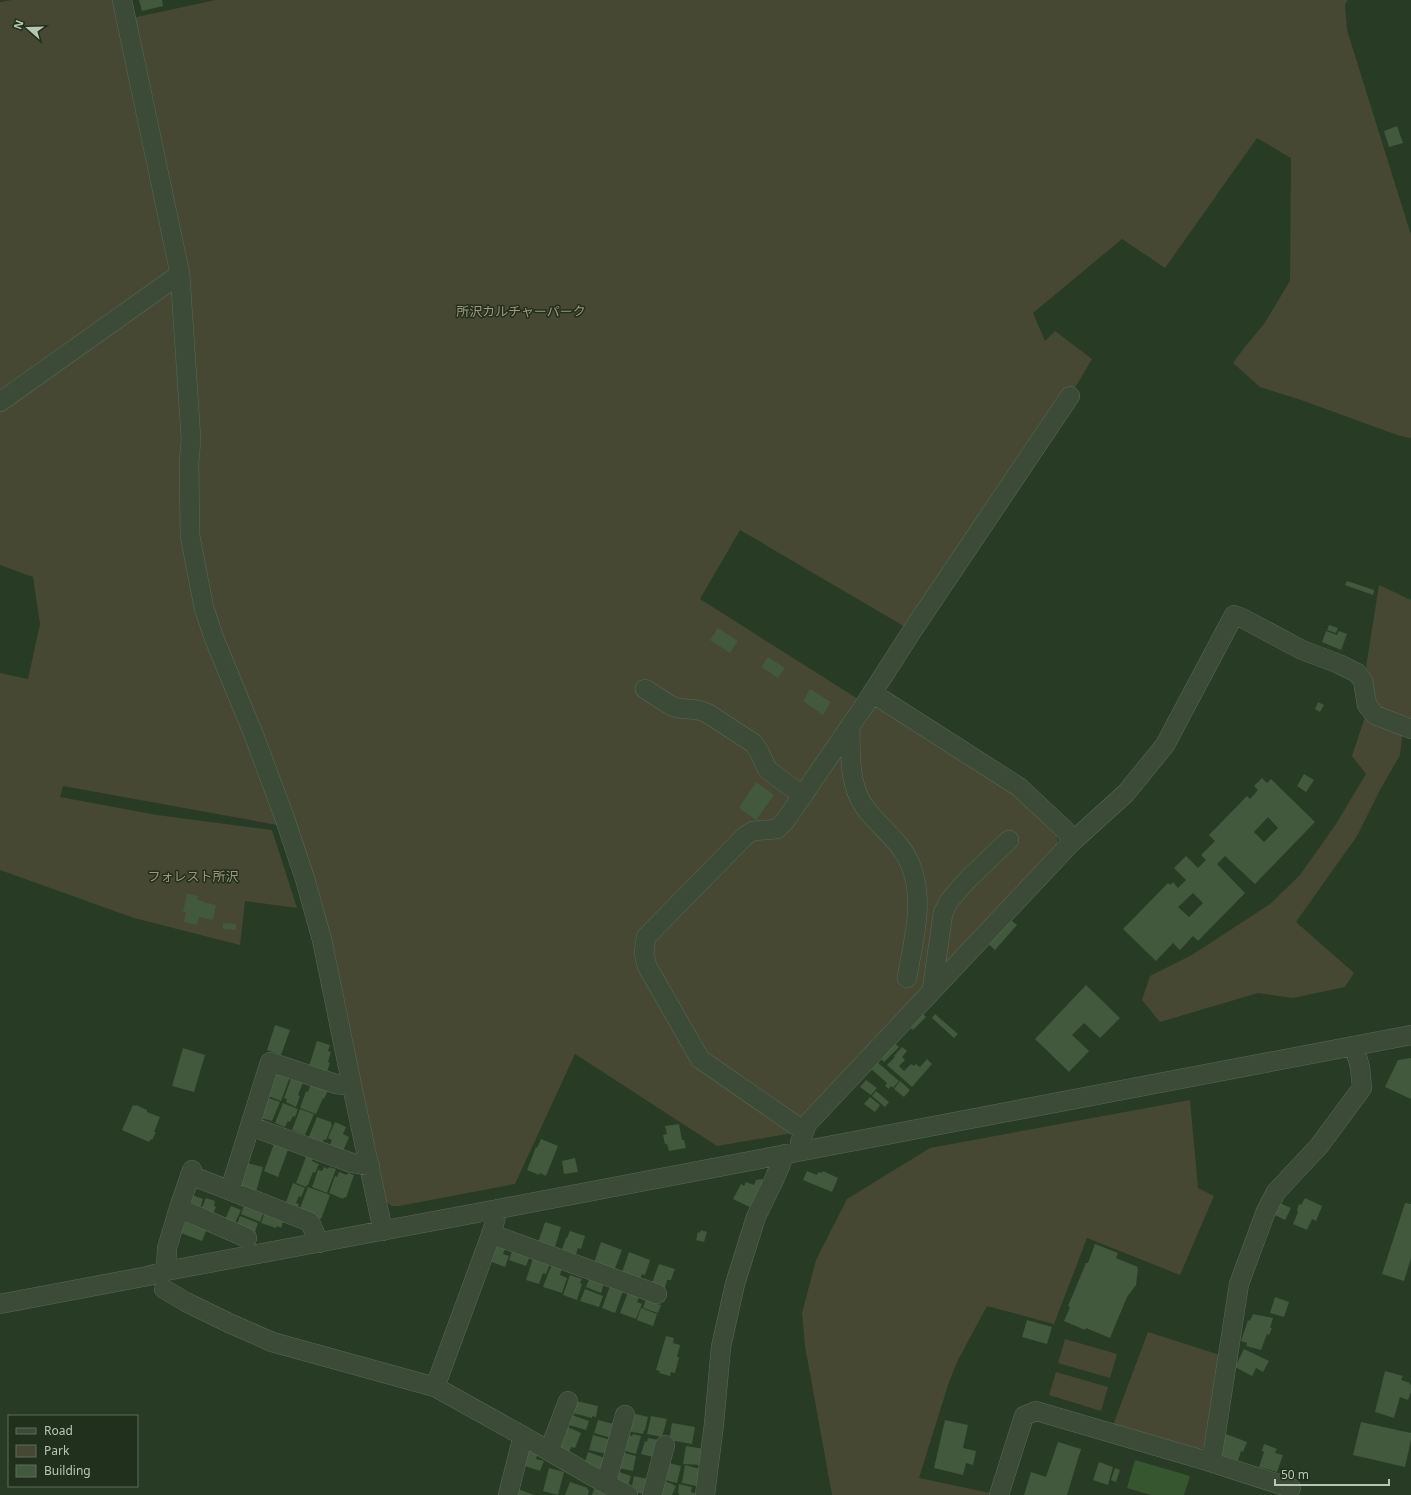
<svg xmlns="http://www.w3.org/2000/svg" width="1411" height="1495" font-family="'Noto Sans','Noto Sans JP',sans-serif">
  <style>
    .green { fill: #464833 }
    .water { fill: #365630 }
    .building { fill: #42593e; fill-rule: evenodd }
    .lines { fill: none; stroke-linecap: round; stroke-linejoin: round }
    .minor-casing { stroke: #596956; stroke-width: 20 }
    .minor { stroke: #3b4b38; stroke-width: 19 }
    .labels { text-anchor: middle; stroke-width: 3; stroke-linejoin: round; paint-order: stroke }
    .park-label { font-size: 13px; fill: #a69482; stroke: #20301d }
  </style>
  <rect width="100%" height="100%" fill="#283b25"/>
  <path class="green" d="M 12,0 L 122,0 L 127,19 L 216,0 L 1348,0 L 1345,4 L 1347,30 L 1411,235 L 1411,438 L 1400,436 L 1301,400 L 1260,387 L 1233,363 L 1244,348 L 1264,324 L 1290,281 L 1291,158 L 1257,138 L 1165,268 L 1122,239 L 1033,313 L 1045,341 L 1055,331 L 1092,359 L 1070,396 L 912,631 L 740,530 L 700,599 L 858,699 L 874,699 L 1019,795 L 1055,830 L 1058,840 L 1056,849 L 793,1133 L 717,1146 L 575,1054 L 515,1184 L 399,1206 L 392,1206 L 386,1202 L 294,828 L 63,786 L 60,797 L 157,815 L 272,830 L 297,908 L 245,901 L 240,945 L 134,918 L 0,870 L 0,673 L 28,679 L 40,624 L 33,577 L 0,565 L 0,2 Z
    M 1379,585 L 1411,600 L 1411,722 L 1404,720 L 1400,755 L 1380,790 L 1357,836 L 1296,922 L 1354,973 L 1345,987 L 1293,998 L 1258,993 L 1160,1022 L 1142,1000 L 1150,976 L 1192,955 L 1270,904 L 1300,875 L 1336,824 L 1366,774 L 1352,756 L 1367,711 L 1373,684 L 1366,667 Z
    M 1190,1100 L 1198,1188 L 1214,1196 L 1180,1275 L 1087,1238 L 1054,1324 L 987,1306 L 957,1362 L 949,1382 L 919,1478 L 990,1493 L 989,1495 L 832,1495 L 805,1346 L 802,1313 L 816,1260 L 847,1199 L 930,1148 Z
    M 1148,1332 L 1220,1355 L 1207,1445 L 1198,1451 L 1113,1425 Z
    M 1065,1339 L 1117,1354 L 1110,1378 L 1058,1363 Z
    M 1056,1372 L 1108,1387 L 1101,1411 L 1049,1395 Z"/>
  <path class="water" d="M 1135,1460 L 1190,1476 L 1184,1495 L 1151,1495 L 1127,1488 Z"/>
  <path class="building" d="M 139,0 L 162,0 L 163,6 L 142,11 Z
    M 1397,126 L 1403,143 L 1389,147 L 1384,131 Z
    M 1347,581 L 1374,590 L 1373,595 L 1345,585 Z
    M 1329,625 L 1338,628 L 1336,633 L 1327,630 Z
    M 718,628 L 738,641 L 730,653 L 710,640 Z
    M 1326,631 L 1337,635 L 1339,631 L 1347,634 L 1341,650 L 1322,642 Z
    M 768,657 L 785,668 L 778,678 L 761,667 Z
    M 810,689 L 831,702 L 823,715 L 803,701 Z
    M 1318,702 L 1324,705 L 1320,712 L 1315,709 Z
    M 1304,774 L 1314,780 L 1306,792 L 1297,786 Z
    M 1262,778 L 1267,783 L 1271,779 L 1315,822 L 1255,884 L 1225,856 L 1217,864 L 1245,893 L 1198,941 L 1193,936 L 1180,950 L 1173,943 L 1156,961 L 1123,929 L 1168,883 L 1170,885 L 1173,882 L 1178,888 L 1186,880 L 1174,868 L 1186,856 L 1198,868 L 1206,860 L 1201,855 L 1215,841 L 1209,835 L 1247,796 L 1250,799 L 1258,790 L 1254,786 ZM 1268,817 L 1278,828 L 1264,842 L 1254,832 ZM 1193,893 L 1203,903 L 1189,917 L 1178,907 Z
    M 756,782 L 774,795 L 756,820 L 739,808 Z
    M 187,894 L 198,896 L 197,900 L 203,901 L 203,902 L 216,905 L 213,920 L 199,917 L 197,925 L 184,922 L 186,912 L 183,912 Z
    M 1007,917 L 1017,925 L 995,950 L 985,941 Z
    M 223,923 L 236,924 L 236,930 L 223,929 Z
    M 1086,985 L 1120,1018 L 1100,1038 L 1084,1023 L 1072,1035 L 1089,1051 L 1069,1072 L 1035,1039 Z
    M 921,1012 L 926,1017 L 913,1030 L 908,1025 Z
    M 935,1014 L 958,1034 L 954,1038 L 932,1018 Z
    M 275,1025 L 290,1030 L 281,1055 L 267,1050 Z
    M 891,1040 L 899,1047 L 884,1062 L 877,1055 Z
    M 317,1041 L 330,1045 L 328,1051 L 331,1052 L 328,1062 L 330,1063 L 326,1074 L 309,1066 Z
    M 902,1047 L 907,1051 L 902,1057 L 905,1060 L 899,1066 L 904,1071 L 911,1064 L 914,1066 L 916,1064 L 920,1067 L 927,1059 L 932,1064 L 912,1087 L 887,1065 L 895,1057 L 894,1056 Z
    M 183,1048 L 205,1055 L 194,1092 L 172,1086 Z
    M 1411,1058 L 1411,1099 L 1385,1087 L 1398,1060 Z
    M 876,1061 L 899,1081 L 893,1088 L 891,1086 L 889,1089 L 885,1086 L 887,1083 L 870,1068 Z
    M 274,1073 L 291,1074 L 281,1101 L 266,1095 Z
    M 298,1077 L 304,1080 L 298,1095 L 300,1096 L 296,1107 L 286,1102 L 287,1099 L 284,1098 L 291,1079 L 296,1081 Z
    M 866,1080 L 877,1088 L 871,1095 L 860,1087 Z
    M 900,1081 L 910,1090 L 904,1097 L 894,1089 Z
    M 311,1084 L 328,1090 L 324,1099 L 323,1098 L 316,1114 L 300,1108 L 306,1091 L 308,1092 Z
    M 876,1091 L 889,1102 L 885,1107 L 872,1096 Z
    M 266,1097 L 280,1102 L 272,1121 L 260,1118 Z
    M 870,1097 L 880,1105 L 875,1112 L 864,1104 Z
    M 283,1103 L 298,1109 L 295,1117 L 293,1116 L 290,1122 L 288,1121 L 285,1127 L 275,1123 Z
    M 133,1105 L 135,1106 L 136,1105 L 147,1110 L 147,1112 L 160,1117 L 154,1132 L 156,1132 L 152,1140 L 151,1139 L 149,1142 L 122,1130 Z
    M 300,1109 L 314,1114 L 305,1135 L 292,1130 Z
    M 317,1117 L 331,1122 L 331,1124 L 332,1125 L 326,1140 L 324,1139 L 323,1142 L 315,1139 L 313,1141 L 308,1139 Z
    M 335,1122 L 346,1127 L 343,1134 L 349,1137 L 342,1154 L 328,1149 L 332,1140 L 328,1138 Z
    M 679,1124 L 682,1140 L 684,1140 L 686,1148 L 669,1151 L 667,1144 L 665,1144 L 663,1135 L 667,1134 L 665,1126 Z
    M 541,1139 L 558,1146 L 546,1176 L 540,1173 L 539,1175 L 527,1170 L 536,1147 L 537,1148 Z
    M 274,1144 L 288,1150 L 278,1177 L 264,1171 Z
    M 307,1154 L 313,1157 L 312,1161 L 319,1164 L 315,1173 L 313,1172 L 308,1185 L 307,1185 L 306,1187 L 296,1183 Z
    M 575,1158 L 578,1172 L 564,1174 L 562,1161 Z
    M 247,1163 L 263,1167 L 256,1192 L 240,1187 Z
    M 324,1167 L 328,1169 L 329,1167 L 336,1169 L 327,1193 L 312,1187 L 318,1170 L 322,1171 Z
    M 807,1171 L 817,1175 L 818,1172 L 822,1173 L 823,1171 L 838,1178 L 832,1192 L 803,1180 Z
    M 339,1172 L 347,1175 L 348,1173 L 354,1175 L 346,1198 L 344,1197 L 343,1199 L 329,1193 L 335,1176 L 337,1177 Z
    M 762,1179 L 768,1182 L 754,1209 L 733,1199 L 741,1184 L 744,1186 L 746,1182 L 754,1185 L 756,1180 Z
    M 293,1183 L 305,1188 L 301,1197 L 299,1196 L 296,1203 L 299,1204 L 298,1207 L 286,1202 Z
    M 308,1187 L 330,1195 L 321,1219 L 299,1211 Z
    M 192,1195 L 203,1199 L 199,1212 L 189,1208 Z
    M 206,1198 L 215,1201 L 214,1206 L 216,1207 L 212,1216 L 200,1212 Z
    M 1305,1198 L 1322,1206 L 1316,1221 L 1312,1219 L 1307,1230 L 1293,1224 L 1298,1212 L 1297,1210 L 1299,1204 L 1301,1205 Z
    M 1280,1203 L 1291,1208 L 1285,1220 L 1275,1215 Z
    M 1405,1203 L 1411,1204 L 1411,1258 L 1404,1281 L 1382,1274 Z
    M 244,1205 L 264,1211 L 260,1222 L 241,1214 Z
    M 231,1206 L 241,1210 L 235,1223 L 225,1219 Z
    M 265,1212 L 284,1219 L 281,1228 L 277,1226 L 276,1228 L 261,1223 Z
    M 240,1216 L 258,1223 L 255,1232 L 236,1227 Z
    M 186,1220 L 207,1229 L 202,1241 L 181,1233 Z
    M 545,1222 L 561,1227 L 555,1247 L 537,1246 Z
    M 701,1230 L 707,1232 L 704,1242 L 696,1240 L 698,1232 L 700,1233 Z
    M 570,1231 L 585,1236 L 581,1249 L 578,1248 L 575,1257 L 561,1252 L 566,1238 L 567,1238 Z
    M 601,1242 L 622,1250 L 614,1271 L 593,1266 Z
    M 495,1243 L 506,1247 L 503,1254 L 509,1256 L 505,1267 L 489,1261 Z
    M 1095,1244 L 1118,1253 L 1116,1258 L 1138,1267 L 1137,1269 L 1138,1269 L 1136,1285 L 1127,1297 L 1110,1338 L 1086,1328 L 1085,1330 L 1064,1321 L 1070,1307 L 1068,1306 L 1086,1263 L 1088,1263 Z
    M 513,1248 L 531,1253 L 526,1266 L 509,1260 Z
    M 629,1252 L 650,1260 L 645,1275 L 642,1274 L 639,1282 L 621,1275 Z
    M 534,1255 L 551,1261 L 546,1274 L 543,1273 L 539,1284 L 526,1280 Z
    M 552,1264 L 562,1268 L 560,1275 L 567,1278 L 562,1293 L 543,1287 Z
    M 659,1264 L 675,1269 L 671,1280 L 667,1280 L 665,1288 L 652,1283 Z
    M 570,1275 L 582,1279 L 580,1283 L 582,1284 L 577,1300 L 563,1295 Z
    M 590,1277 L 604,1283 L 601,1293 L 586,1287 Z
    M 610,1286 L 623,1291 L 615,1313 L 602,1308 Z
    M 585,1289 L 603,1296 L 599,1307 L 580,1301 Z
    M 629,1290 L 640,1294 L 637,1302 L 642,1304 L 636,1319 L 620,1313 Z
    M 647,1296 L 658,1300 L 657,1304 L 661,1305 L 658,1313 L 643,1308 Z
    M 1275,1297 L 1289,1302 L 1284,1317 L 1270,1313 Z
    M 641,1308 L 657,1314 L 653,1326 L 637,1320 Z
    M 1253,1314 L 1273,1318 L 1270,1328 L 1272,1328 L 1269,1335 L 1267,1334 L 1261,1350 L 1246,1346 L 1247,1343 L 1241,1341 L 1248,1320 L 1250,1321 Z
    M 1027,1320 L 1052,1327 L 1047,1344 L 1022,1337 Z
    M 666,1336 L 674,1338 L 673,1343 L 680,1345 L 677,1357 L 679,1357 L 675,1373 L 671,1372 L 670,1376 L 659,1373 L 660,1371 L 656,1370 Z
    M 1244,1349 L 1269,1361 L 1263,1372 L 1256,1368 L 1252,1376 L 1235,1367 Z
    M 1385,1371 L 1403,1376 L 1401,1380 L 1410,1383 L 1409,1384 L 1411,1385 L 1411,1392 L 1408,1400 L 1400,1397 L 1394,1418 L 1375,1412 Z
    M 572,1400 L 598,1406 L 596,1417 L 592,1416 L 592,1418 L 569,1412 Z
    M 632,1413 L 648,1417 L 645,1430 L 644,1430 L 643,1434 L 627,1431 Z
    M 569,1414 L 589,1421 L 586,1430 L 566,1424 Z
    M 651,1416 L 667,1419 L 662,1437 L 647,1434 Z
    M 598,1420 L 618,1425 L 615,1439 L 594,1433 Z
    M 945,1420 L 968,1425 L 963,1448 L 976,1451 L 973,1465 L 966,1463 L 963,1475 L 934,1468 Z
    M 1361,1422 L 1411,1433 L 1411,1440 L 1405,1467 L 1353,1455 Z
    M 672,1423 L 695,1427 L 692,1444 L 669,1440 Z
    M 563,1425 L 581,1433 L 575,1448 L 571,1447 L 568,1455 L 554,1449 Z
    M 633,1434 L 641,1436 L 636,1454 L 622,1450 L 628,1435 L 632,1436 Z
    M 1226,1434 L 1247,1442 L 1243,1452 L 1241,1451 L 1238,1461 L 1219,1455 Z
    M 593,1435 L 611,1440 L 607,1454 L 589,1450 Z
    M 648,1438 L 658,1440 L 653,1457 L 641,1454 L 645,1441 L 647,1442 Z
    M 1058,1442 L 1081,1449 L 1067,1495 L 1024,1495 L 1031,1472 L 1046,1477 Z
    M 1264,1444 L 1277,1449 L 1275,1453 L 1283,1455 L 1277,1472 L 1259,1467 L 1264,1452 L 1262,1451 Z
    M 686,1446 L 704,1449 L 701,1465 L 683,1464 Z
    M 528,1449 L 538,1453 L 536,1459 L 544,1461 L 540,1471 L 522,1465 Z
    M 588,1452 L 605,1458 L 601,1471 L 584,1465 Z
    M 621,1452 L 636,1456 L 633,1471 L 618,1468 Z
    M 1099,1462 L 1113,1467 L 1108,1485 L 1093,1480 Z
    M 669,1463 L 681,1466 L 677,1483 L 664,1480 Z
    M 685,1465 L 700,1469 L 696,1486 L 682,1483 Z
    M 549,1468 L 564,1472 L 558,1495 L 543,1491 Z
    M 1115,1468 L 1120,1470 L 1116,1482 L 1111,1480 Z
    M 616,1471 L 631,1476 L 628,1486 L 613,1482 Z
    M 634,1476 L 648,1479 L 643,1494 L 631,1491 Z
    M 661,1480 L 673,1484 L 673,1485 L 676,1486 L 672,1495 L 657,1495 Z
    M 570,1482 L 588,1488 L 587,1490 L 589,1490 L 588,1495 L 565,1495 Z
    M 679,1484 L 692,1487 L 691,1492 L 700,1495 L 679,1495 L 679,1493 L 678,1493 Z
    M 518,1489 L 534,1495 L 516,1495 Z
    M 594,1489 L 609,1495 L 592,1495 Z"/>
  <g class="lines">
    <g class="minor-casing">
      <path id="minor" d="M 122,0 L 180,274 L 191,439 L 189,463 L 190,536 L 204,608 L 214,638 L 255,738 L 285,819 L 305,879 L 322,940 L 352,1086 L 383,1231
        M 0,402 L 180,274
        M 645,689 L 670,705 L 677,708 L 698,710 L 707,713 L 753,743 C 761,751 762,761 768,770 L 803,796
        M 872,693 L 1019,787 L 1066,831 L 1072,842
        M 850,726 C 851,752 848,783 864,806 C 879,828 902,841 911,866 C 925,902 913,941 907,978
        M 932,990 L 943,913 L 949,901 L 968,879 L 1009,840
        M 250,1126 L 352,1163 L 370,1166
        M 804,1131 L 700,1059 L 647,966 L 644,953 L 646,937 L 745,836 L 753,831 L 777,829 L 785,821 L 862,709 L 912,631 L 1070,396
        M 800,1142 L 807,1124 L 1072,842 L 1126,793 L 1165,745 L 1234,615 L 1242,618 L 1302,650 L 1339,664 L 1357,673 L 1363,681 L 1367,705 L 1375,715 L 1411,729
        M 190,1175 L 310,1222 L 319,1243
        M 230,1190 L 270,1062 L 336,1084 L 352,1086
        M 179,1208 L 247,1238
        M 491,1234 L 657,1294
        M 166,1271 L 167,1248 L 179,1208 L 192,1170
        M 164,1289 L 186,1302 L 229,1323 L 272,1342 L 435,1387 L 523,1436 L 606,1484 L 628,1495
        M 0,1304 L 148,1276 L 166,1271 L 498,1209 L 1411,1035
        M 435,1387 L 492,1232 L 498,1209
        M 549,1451 L 568,1401
        M 1207,1461 L 1291,1488
        M 606,1484 L 625,1415
        M 508,1495 L 523,1436
        M 652,1495 L 665,1445
        M 705,1495 L 714,1424 L 721,1347 L 735,1284 L 756,1217 L 773,1182 L 785,1154
        M 999,1495 L 1024,1416 L 1036,1411 L 1207,1461 L 1213,1452 L 1239,1284 L 1266,1211 L 1276,1192 L 1319,1146 L 1362,1088 L 1360,1067 L 1354,1046"/>
    </g>
    <use href="#minor" class="minor"/>
  </g>
  <g class="labels">
    <g class="park-label">
      <text x="521" y="316">所沢カルチャーパーク</text>
      <text x="193" y="881">フォレスト所沢</text>
    </g>
  </g>
  <rect x="8" y="1415" width="130" height="72" fill="#20301d" stroke="#5c6c59"/>
  <rect x="16" y="1428" width="20" height="6" fill="#3b4b38" stroke="#5c6c59"/>
  <text x="44" y="1435" font-size="12" fill="#b6c7b4">Road</text>
  <rect x="16" y="1445" width="20" height="12" fill="#464833" stroke="#5c6c59"/>
  <text x="44" y="1455" font-size="12" fill="#b6c7b4">Park</text>
  <rect x="16" y="1465" width="20" height="12" fill="#42593e" stroke="#5c6c59"/>
  <text x="44" y="1475" font-size="12" fill="#b6c7b4">Building</text>
  <g transform="translate(28 28) rotate(290)" stroke="#20301d" stroke-width="3" paint-order="stroke">
  <path d="M0-3L7 15L0 10L-7 15Z" fill="#b6c7b4"/>
  <text y="-6" font-size="11" font-weight="bold" text-anchor="middle" fill="#b6c7b4">N</text>
  </g>
  <path d="M1275 1479v6h114v-6" fill="none" stroke="#b6c7b4" stroke-width="2"/>
  <text x="1281" y="1479" font-size="12" fill="#b6c7b4" stroke="#20301d" stroke-width="3" paint-order="stroke">50 m</text>
</svg>
